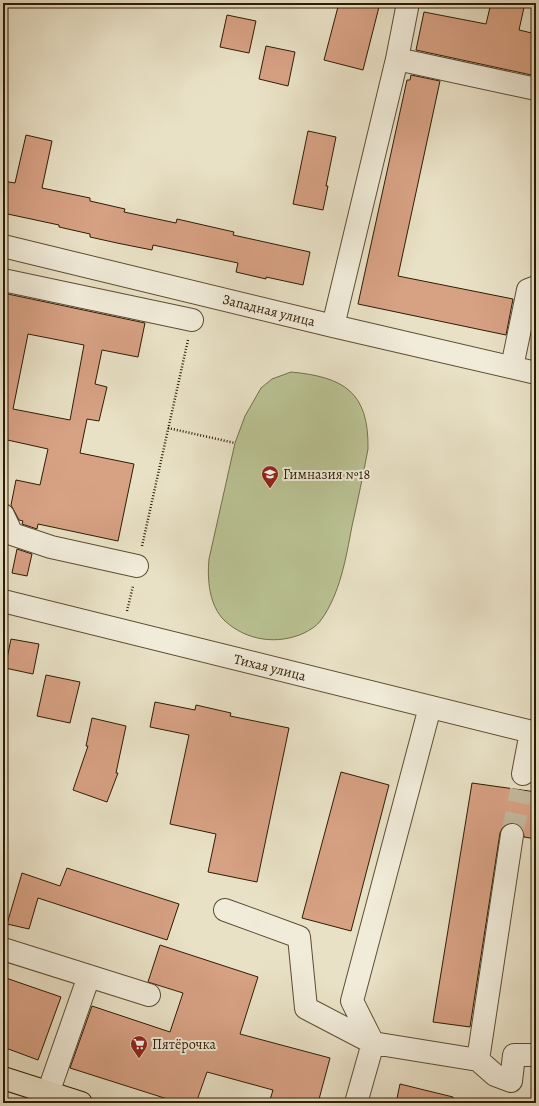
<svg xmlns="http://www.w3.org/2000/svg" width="539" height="1106" font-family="Alegreya,serif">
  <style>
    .green { fill: #b9c293; stroke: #746f4b }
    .building { fill: #d7a183; stroke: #2e1c03; fill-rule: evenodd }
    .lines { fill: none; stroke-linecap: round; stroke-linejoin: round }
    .minor-tunnel { stroke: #c4ba9f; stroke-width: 22; stroke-dasharray: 22 11; stroke-linecap: butt }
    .minor-casing { stroke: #5d4d34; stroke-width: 24 }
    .major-casing { stroke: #2e1c03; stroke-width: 24 }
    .path { stroke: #2e1c03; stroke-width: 2.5; stroke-dasharray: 1 2; stroke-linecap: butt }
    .minor { stroke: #f1ecda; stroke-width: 22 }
    .major { stroke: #e9e1c6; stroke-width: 22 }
    .labels { text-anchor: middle; stroke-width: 4; stroke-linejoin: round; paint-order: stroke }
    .street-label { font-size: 14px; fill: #2e1c03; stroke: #f1ecda }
    .poi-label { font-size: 14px; fill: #2e1c03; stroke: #f1ecda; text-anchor: start }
  </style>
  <rect width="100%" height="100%" fill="#e9e1c6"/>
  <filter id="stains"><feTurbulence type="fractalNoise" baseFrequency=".005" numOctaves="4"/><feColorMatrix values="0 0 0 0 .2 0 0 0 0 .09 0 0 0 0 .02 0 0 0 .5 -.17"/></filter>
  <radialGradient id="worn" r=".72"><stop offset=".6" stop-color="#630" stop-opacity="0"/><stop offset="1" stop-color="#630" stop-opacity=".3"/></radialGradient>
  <path class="green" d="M 291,372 C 344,377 369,392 368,449 C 363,475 358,500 352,526 C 346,558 340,594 321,620 C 317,626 310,630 304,633 C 278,645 247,641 225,621 C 209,606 207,579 209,559 L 235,443 L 245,416 L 261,388 L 272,379 Z"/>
  <path class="building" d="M 339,3 L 380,3 L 363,70 L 324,60 Z
    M 491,3 L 525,3 L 519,30 L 536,34 L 536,76 L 416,50 L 424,12 L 486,24 Z
    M 227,15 L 256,21 L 249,53 L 220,47 Z
    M 266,46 L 295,52 L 288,86 L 259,79 Z
    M 411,75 L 440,81 L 398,276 L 513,299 L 506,335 L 358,304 L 407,80 L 410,80 Z
    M 308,131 L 336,137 L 326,186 L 328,186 L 323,210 L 293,204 Z
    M 26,135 L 52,141 L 42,188 L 90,198 L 90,201 L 125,209 L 124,212 L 176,223 L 177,219 L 234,232 L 233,235 L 310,252 L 303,285 L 266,277 L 266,279 L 236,272 L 238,263 L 153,245 L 152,250 L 117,243 L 90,237 L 90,234 L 59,227 L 59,225 L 3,213 L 3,181 L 15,183 Z
    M 3,293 L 145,323 L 138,357 L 102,350 L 95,384 L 107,387 L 99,421 L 87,419 L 80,453 L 134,464 L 118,541 L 38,524 L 37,529 L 22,524 L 23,521 L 19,520 L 11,505 L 16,480 L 40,485 L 48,449 L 3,439 ZM 28,334 L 84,345 L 70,420 L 13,409 Z
    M 17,549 L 32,554 L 27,576 L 12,573 Z
    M 11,639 L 39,644 L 33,674 L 5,668 Z
    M 46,675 L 80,682 L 70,723 L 37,716 Z
    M 155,702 L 195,710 L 196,705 L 231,713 L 230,716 L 289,728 L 257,882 L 208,872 L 216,834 L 170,824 L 189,735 L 150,727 Z
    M 92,718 L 126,726 L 116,773 L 118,773 L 107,802 L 73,790 L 88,746 L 86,746 Z
    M 341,772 L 389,785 L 351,931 L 302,918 Z
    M 472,783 L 536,792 L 536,839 L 524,837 L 523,830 L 520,826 L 514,823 L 507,824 L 503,827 L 500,833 L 470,1027 L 433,1022 Z
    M 67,868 L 179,904 L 167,940 L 38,898 L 29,929 L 7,924 L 22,873 L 60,886 Z
    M 160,945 L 258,977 L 240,1034 L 330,1058 L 318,1103 L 269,1103 L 273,1090 L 207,1072 L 196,1103 L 180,1103 L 70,1068 L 92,1006 L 170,1032 L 183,993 L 148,982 Z
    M 3,977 L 61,997 L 38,1060 L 3,1047 Z
    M 400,1084 L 453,1097 L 452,1103 L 396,1103 Z"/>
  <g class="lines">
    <path class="minor-tunnel" d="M 512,835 L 521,790"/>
    <g class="minor-casing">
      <path id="minor" d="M 408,3 L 397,59 L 536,89
        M 3,246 L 333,326 L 536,373
        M 3,280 L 192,320
        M 333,326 L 397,59
        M 512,367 L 528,290 L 536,287
        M 3,515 L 12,534 L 51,547 L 137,566
        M 3,601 L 536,733
        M 523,774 L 531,732
        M 225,910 L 299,937 L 306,1008 L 373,1043 L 478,1060 L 512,835
        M 3,949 L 149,995
        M 478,1060 L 495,1075 L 511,1081 L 514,1055 L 536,1055
        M 48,1093 L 89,976
        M 356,1103 L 373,1043 L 352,1001 L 430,707"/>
    </g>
    <g class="major-casing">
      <path id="major" d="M 3,1078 L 81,1103"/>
    </g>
    <path class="path" d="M 168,428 L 235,443
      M 142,546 L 188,340
      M 127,611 L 133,586"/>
    <use href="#minor" class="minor"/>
    <use href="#major" class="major"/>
  </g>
  <defs>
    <g id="school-pin" transform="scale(0.9)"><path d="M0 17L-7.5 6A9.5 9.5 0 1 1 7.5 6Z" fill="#8f2418" stroke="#f1ecda"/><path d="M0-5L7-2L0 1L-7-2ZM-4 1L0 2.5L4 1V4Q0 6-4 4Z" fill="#fff"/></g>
    <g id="supermarket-pin" transform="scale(0.9)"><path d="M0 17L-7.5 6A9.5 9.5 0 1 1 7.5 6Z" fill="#8f2418" stroke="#f1ecda"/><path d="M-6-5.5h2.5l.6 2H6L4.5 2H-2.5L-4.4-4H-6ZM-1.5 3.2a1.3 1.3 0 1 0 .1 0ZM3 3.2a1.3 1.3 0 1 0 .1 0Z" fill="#fff"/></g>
  </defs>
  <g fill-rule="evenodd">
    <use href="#school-pin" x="270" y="474"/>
    <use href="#supermarket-pin" x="139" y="1044"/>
  </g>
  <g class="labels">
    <g class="street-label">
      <text transform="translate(269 310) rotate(14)" y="5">Западная улица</text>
      <text transform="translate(270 667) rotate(14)" y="5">Тихая улица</text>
    </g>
    <g class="poi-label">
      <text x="283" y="479">Гимназия №18</text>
      <text x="152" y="1049">Пятёрочка</text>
    </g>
  </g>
  <rect width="539" height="1106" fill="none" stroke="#e9e1c6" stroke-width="16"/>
  <rect x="4" y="4" width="531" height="1098" fill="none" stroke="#2e1c03" stroke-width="2"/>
  <rect x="8" y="8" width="523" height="1090" fill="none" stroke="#2e1c03"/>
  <rect width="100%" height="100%" filter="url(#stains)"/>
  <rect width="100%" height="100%" fill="url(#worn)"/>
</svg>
